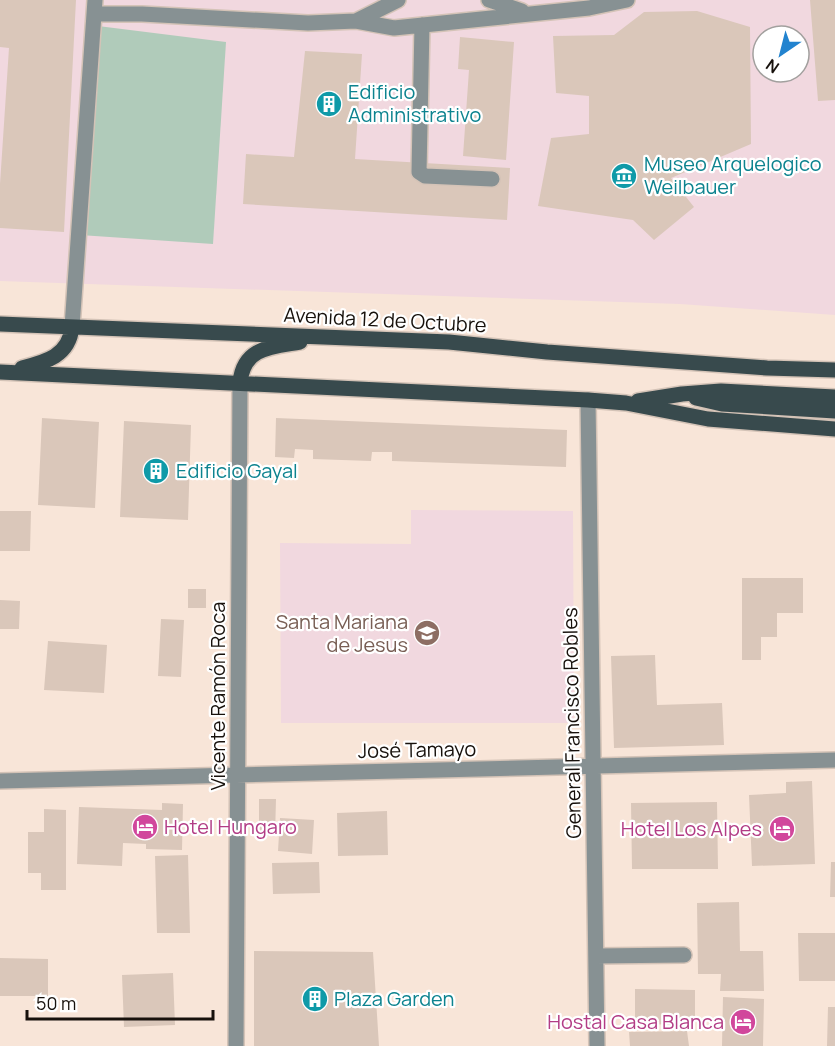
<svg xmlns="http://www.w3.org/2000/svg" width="835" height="1046" font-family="Manrope,sans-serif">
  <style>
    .education { fill: #f1d8df; fill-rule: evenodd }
    .green { fill: #b0cbba }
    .building { fill: #dac7ba }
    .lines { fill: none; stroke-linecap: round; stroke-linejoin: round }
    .minor-casing { stroke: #d4c3b7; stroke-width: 18 }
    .major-casing { stroke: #d4c3b7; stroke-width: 18 }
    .minor { stroke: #879193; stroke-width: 15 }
    .major { stroke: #384a4d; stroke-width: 15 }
    .labels { text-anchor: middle; stroke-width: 4.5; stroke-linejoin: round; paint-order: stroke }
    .culture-label { font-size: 20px; fill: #0d838f; stroke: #fff; text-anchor: start }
    .street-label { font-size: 20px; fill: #17110c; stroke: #fff }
    .education-label { font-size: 20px; fill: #785e54; stroke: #fff; text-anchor: end }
    .hotel-label { font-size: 20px; fill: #b23c85; stroke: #fff; text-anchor: end }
  </style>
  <rect width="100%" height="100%" fill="#f8e5d8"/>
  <path class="education" d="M 0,0 L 835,0 L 835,315 L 680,304 L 0,281 ZM 763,36 L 799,36 L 799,72 L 763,72 Z
    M 411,510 L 573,511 L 574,723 L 281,723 L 280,543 L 411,544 Z"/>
  <path class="green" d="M 90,25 L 226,42 L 213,244 L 80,235 Z"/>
  <path class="building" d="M 0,0 L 76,0 L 64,232 L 0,228 L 0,184 L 9,48 L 0,47 Z
    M 810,0 L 835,0 L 835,100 L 818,101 Z
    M 697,11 L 750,27 L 751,144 L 671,178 L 694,207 L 654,240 L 633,220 L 538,206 L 551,138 L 589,134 L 589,96 L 556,93 L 553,36 L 614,35 L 644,12 Z
    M 460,37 L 514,42 L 506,160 L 463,156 L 469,70 L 458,69 Z
    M 305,51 L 362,54 L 355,159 L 510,168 L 507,220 L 243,204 L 246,154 L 294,157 Z
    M 42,418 L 99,422 L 95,508 L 38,505 Z
    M 276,418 L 567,430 L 566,467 L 392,461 L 392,452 L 372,452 L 371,461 L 313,459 L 313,450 L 295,449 L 294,458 L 275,457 Z
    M 124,421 L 191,425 L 188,520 L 120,517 Z
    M 0,511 L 31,511 L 30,551 L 0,551 Z
    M 742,578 L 803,578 L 803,613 L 777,613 L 777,637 L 761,637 L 761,660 L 742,660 Z
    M 188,589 L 206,589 L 206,608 L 188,608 Z
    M 0,600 L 20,601 L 19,629 L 0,629 Z
    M 161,619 L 184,620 L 181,677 L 158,676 Z
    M 48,641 L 107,645 L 104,693 L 44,690 Z
    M 655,655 L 657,705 L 722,703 L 724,745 L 614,748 L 611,656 Z
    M 812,781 L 815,864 L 752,866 L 749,795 L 786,793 L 786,782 Z
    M 259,799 L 276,799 L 275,836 L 259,835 Z
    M 717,802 L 718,869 L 632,869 L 631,803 Z
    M 162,803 L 183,804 L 182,850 L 146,849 L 146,844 L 123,843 L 122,866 L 77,864 L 79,807 L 162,810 Z
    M 44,809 L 66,810 L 66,890 L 41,890 L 41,873 L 28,873 L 28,832 L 44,832 Z
    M 387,811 L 388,855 L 338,856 L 337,813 Z
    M 280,818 L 314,820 L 312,854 L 278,851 Z
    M 188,855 L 190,933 L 157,933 L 155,856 Z
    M 319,862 L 320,893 L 273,894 L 272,863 Z
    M 831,862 L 835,862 L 835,897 L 830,897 Z
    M 739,902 L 740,951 L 763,951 L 764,991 L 720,991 L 721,974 L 698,974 L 697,903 Z
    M 798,933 L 835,933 L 835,981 L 799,981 Z
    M 254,951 L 373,952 L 379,1046 L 254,1046 Z
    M 0,958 L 48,959 L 48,996 L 0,996 Z
    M 173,973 L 175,1025 L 124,1027 L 122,975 Z
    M 635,989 L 695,990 L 695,1025 L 635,1024 Z
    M 723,997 L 764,999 L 763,1046 L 722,1046 Z
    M 828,1007 L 835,1007 L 835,1046 L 827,1046 Z
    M 687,1031 L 689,1046 L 630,1046 L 629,1032 Z"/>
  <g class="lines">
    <g class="minor-casing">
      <path id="minor" d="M 489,0 L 522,11
        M 94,14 L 142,14 L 308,23 L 356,21 L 394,28 L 589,8 L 627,0
        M 356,21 L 398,0
        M 422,25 L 419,172 L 425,176 L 492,179
        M 72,327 L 95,0
        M 588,400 L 597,1046
        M 0,781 L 835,760
        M 596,956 L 684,955
        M 236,1046 L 240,382"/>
    </g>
    <g class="major-casing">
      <path id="major" d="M 0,324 L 449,342 L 547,352 L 767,368 L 835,370
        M 22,368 C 46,362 69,356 72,327
        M 0,372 L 588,400 L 626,403 L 708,419 L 835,429
        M 240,382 C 244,347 271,347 300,342
        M 696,398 L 722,404 L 835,411
        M 638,401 L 682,394 L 721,391 L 835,397"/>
    </g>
    <use href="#minor" class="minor"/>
    <use href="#major" class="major"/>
  </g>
  <defs>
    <g id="building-disc" transform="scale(1.35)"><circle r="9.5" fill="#0f9aa8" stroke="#fff"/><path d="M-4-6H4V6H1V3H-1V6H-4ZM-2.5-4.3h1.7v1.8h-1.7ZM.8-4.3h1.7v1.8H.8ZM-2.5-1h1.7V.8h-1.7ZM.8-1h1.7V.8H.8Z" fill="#fff"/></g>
    <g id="museum-disc" transform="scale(1.35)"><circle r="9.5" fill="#0f9aa8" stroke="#fff"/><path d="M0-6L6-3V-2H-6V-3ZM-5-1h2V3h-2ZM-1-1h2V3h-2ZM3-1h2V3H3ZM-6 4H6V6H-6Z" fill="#fff"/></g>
    <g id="school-disc" transform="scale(1.35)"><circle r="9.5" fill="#8d6e63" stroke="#fff"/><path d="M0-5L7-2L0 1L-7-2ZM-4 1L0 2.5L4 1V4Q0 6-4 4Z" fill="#fff"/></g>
    <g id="hotel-disc" transform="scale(1.35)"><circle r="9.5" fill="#d1479c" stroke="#fff"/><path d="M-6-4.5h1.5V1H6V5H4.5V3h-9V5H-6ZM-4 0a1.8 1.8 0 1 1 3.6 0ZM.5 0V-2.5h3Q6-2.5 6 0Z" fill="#fff"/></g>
  </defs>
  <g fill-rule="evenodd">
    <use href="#building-disc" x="329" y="104"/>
    <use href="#museum-disc" x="624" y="176"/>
    <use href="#building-disc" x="156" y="471"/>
    <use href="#school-disc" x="427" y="633"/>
    <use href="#hotel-disc" x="145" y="827"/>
    <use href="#hotel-disc" x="782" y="829"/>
    <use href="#building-disc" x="315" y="999"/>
    <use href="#hotel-disc" x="743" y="1022"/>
  </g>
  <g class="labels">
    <g class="culture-label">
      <text x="348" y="99">Edificio<tspan x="348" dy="23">Administrativo</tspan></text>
      <text x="644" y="171">Museo Arquelogico<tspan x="644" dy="23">Weilbauer</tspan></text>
      <text x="176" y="478">Edificio Gayal</text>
      <text x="334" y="1006">Plaza Garden</text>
    </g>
    <g class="street-label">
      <text transform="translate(385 320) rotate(3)" y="7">Avenida 12 de Octubre</text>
      <text transform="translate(218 696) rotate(-90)" y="7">Vicente Ramón Roca</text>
      <text transform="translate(572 723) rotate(-91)" y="7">General Francisco Robles</text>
      <text transform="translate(417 750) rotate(-1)" y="7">José Tamayo</text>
    </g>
    <g class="education-label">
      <text x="408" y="629">Santa Mariana<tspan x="408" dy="23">de Jesus</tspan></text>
    </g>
    <g class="hotel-label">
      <text x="164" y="834" text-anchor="start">Hotel Hungaro</text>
      <text x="762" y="836">Hotel Los Alpes</text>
      <text x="724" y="1029">Hostal Casa Blanca</text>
    </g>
  </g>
  <g transform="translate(781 54) rotate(215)"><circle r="28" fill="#ffffff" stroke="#a2a09e" stroke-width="1.5"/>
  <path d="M0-4.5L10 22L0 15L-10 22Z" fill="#2283cf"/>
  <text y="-9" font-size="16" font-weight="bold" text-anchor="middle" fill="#17110c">N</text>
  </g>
  <path d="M27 1010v9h186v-9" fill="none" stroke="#17110c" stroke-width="3"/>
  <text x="36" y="1010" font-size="18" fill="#17110c" stroke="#ffffff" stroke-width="4.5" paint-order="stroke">50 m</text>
</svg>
